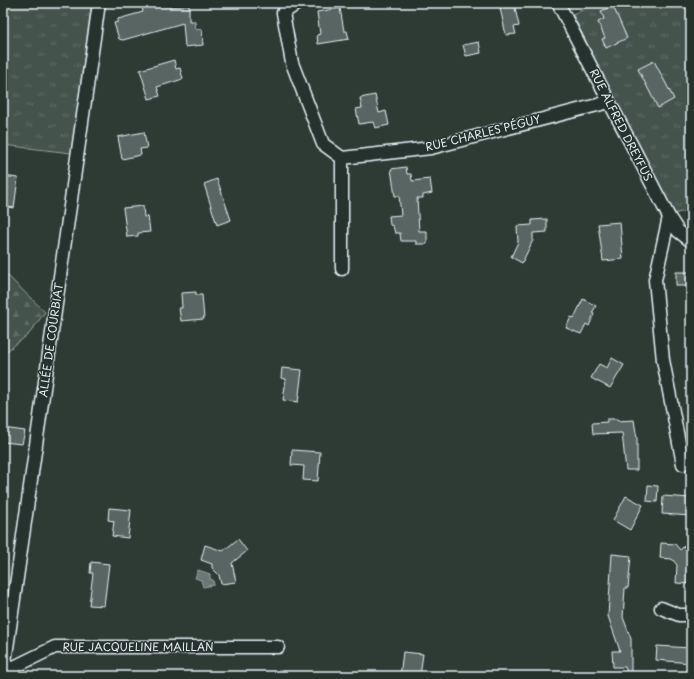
<svg xmlns="http://www.w3.org/2000/svg" width="694" height="679" font-family="'Playpen Sans',sans-serif">
  <style>
    .grass { fill: url(#grass-tufts); stroke: #96a2a3 }
    .forest { fill: url(#forest-firs); stroke: #96a2a3 }
    .water { fill: url(#water-ripples); stroke: #9da8a9 }
    .building { fill: #596563; stroke: #e8f1f8 }
    .lines { fill: none; stroke-linecap: round; stroke-linejoin: round }
    .minor-casing { stroke: #e8f1f8; stroke-width: 15 }
    .minor { stroke: #26332d; stroke-width: 12 }
    .labels { text-anchor: middle; stroke-width: 3; stroke-linejoin: round; paint-order: stroke }
    .street-label { font-size: 11px; fill: #e8f1f8; stroke: #26332d }
  </style>
  <defs>
    <pattern id="grass-tufts" width="24" height="20" patternUnits="userSpaceOnUse"><rect width="24" height="20" fill="#45524e"/><path d="M3 7l-1-3M5 7V3M7 7l1-3M15 17l-1-3M17 17v-4M19 17l1-3" fill="none" stroke="#606b68"/></pattern>
    <pattern id="forest-firs" width="22" height="20" patternUnits="userSpaceOnUse"><rect width="22" height="20" fill="#45524e"/><path d="M5 1l3.5 6h-7zM16 11l3.5 6h-7z" fill="#606b68"/></pattern>
    <pattern id="water-ripples" width="26" height="14" patternUnits="userSpaceOnUse"><rect width="26" height="14" fill="#6b7775"/><path d="M2 4q2-2 4 0t4 0M15 11q2-2 4 0t4 0" fill="none" stroke="#586060"/></pattern>
  </defs>
  <rect width="100%" height="100%" fill="#2e3b35"/>
  <filter id="ink" filterUnits="userSpaceOnUse"><feTurbulence type="fractalNoise" baseFrequency=".025" numOctaves="2"/><feDisplacementMap in="SourceGraphic" scale="8" xChannelSelector="R" yChannelSelector="G"/><feConvolveMatrix kernelMatrix="1 2 1 2 8 2 1 2 1" color-interpolation-filters="sRGB"/></filter>
  <g filter="url(#ink)">
    <path class="grass" d="M 3,3 L 92,3 L 71,153 L 3,145 Z
      M 595,3 L 691,3 L 691,210 L 672,214 L 573,15 Z"/>
    <path class="forest" d="M 3,271 L 45,312 L 29,334 L 3,354 Z"/>
    <path class="water" d="M 198,570 L 210,574 L 210,579 L 213,580 L 214,585 L 203,587 L 201,580 L 195,578 Z"/>
    <path class="building" d="M 155,3 L 168,3 L 169,7 L 189,5 L 189,21 L 195,21 L 195,29 L 202,29 L 203,45 L 185,47 L 183,23 L 123,40 L 119,39 L 114,23 L 118,22 L 118,19 L 143,12 L 142,7 Z
      M 503,3 L 514,3 L 519,26 L 514,27 L 516,34 L 506,35 L 500,8 L 504,8 Z
      M 613,6 L 627,38 L 606,48 L 602,39 L 605,38 L 598,22 L 604,19 L 601,11 Z
      M 340,8 L 344,31 L 347,31 L 349,39 L 318,44 L 317,35 L 320,34 L 317,12 Z
      M 479,42 L 481,53 L 466,56 L 463,45 Z
      M 174,60 L 176,69 L 180,68 L 183,79 L 157,87 L 160,96 L 149,99 L 140,70 Z
      M 654,61 L 674,99 L 658,108 L 638,69 Z
      M 375,95 L 379,113 L 386,111 L 389,125 L 375,128 L 373,122 L 359,124 L 356,109 L 362,108 L 360,98 Z
      M 144,132 L 147,148 L 140,149 L 141,155 L 122,159 L 118,137 Z
      M 406,167 L 407,174 L 411,174 L 412,181 L 430,179 L 432,193 L 423,195 L 423,198 L 417,198 L 419,231 L 427,231 L 427,244 L 416,244 L 416,241 L 401,241 L 400,233 L 395,233 L 393,226 L 390,225 L 389,216 L 401,215 L 399,196 L 395,196 L 391,169 Z
      M 3,176 L 18,178 L 14,208 L 3,206 Z
      M 217,179 L 231,220 L 217,225 L 204,184 Z
      M 143,206 L 144,217 L 148,216 L 150,232 L 138,233 L 138,236 L 127,237 L 123,208 Z
      M 547,219 L 547,232 L 533,233 L 533,240 L 522,263 L 511,257 L 518,242 L 517,226 L 532,225 L 532,220 Z
      M 620,222 L 623,259 L 603,261 L 598,224 Z
      M 676,272 L 691,272 L 691,286 L 676,286 Z
      M 196,292 L 196,295 L 202,295 L 204,319 L 181,321 L 179,308 L 182,308 L 181,293 Z
      M 583,299 L 596,306 L 592,313 L 594,314 L 589,326 L 586,324 L 581,334 L 566,328 L 571,317 L 574,318 Z
      M 612,358 L 624,365 L 610,388 L 591,378 L 599,364 L 607,368 Z
      M 282,368 L 302,370 L 298,402 L 283,400 L 286,379 L 281,378 Z
      M 607,419 L 618,419 L 618,421 L 634,420 L 637,439 L 637,470 L 626,470 L 622,433 L 593,434 L 592,423 L 607,422 Z
      M 3,428 L 25,431 L 22,444 L 3,442 Z
      M 292,450 L 320,452 L 318,481 L 303,480 L 304,466 L 291,465 Z
      M 648,485 L 658,486 L 657,502 L 647,501 Z
      M 626,496 L 643,505 L 630,530 L 613,520 Z
      M 663,496 L 691,498 L 691,516 L 662,514 Z
      M 109,508 L 131,510 L 128,538 L 112,536 L 114,521 L 108,520 Z
      M 238,539 L 247,551 L 232,563 L 236,582 L 221,584 L 219,575 L 212,568 L 212,564 L 201,560 L 205,545 L 223,551 Z
      M 661,543 L 675,544 L 680,550 L 685,545 L 691,552 L 691,584 L 676,583 L 677,565 L 672,559 L 660,558 Z
      M 612,554 L 631,556 L 628,588 L 625,588 L 623,617 L 631,639 L 631,676 L 629,676 L 625,667 L 613,667 L 612,651 L 620,651 L 608,616 Z
      M 91,562 L 109,564 L 104,606 L 89,605 L 93,573 L 90,573 Z
      M 657,646 L 691,648 L 691,663 L 656,660 Z
      M 403,652 L 423,654 L 420,676 L 400,676 Z"/>
    <g class="lines">
      <g class="minor-casing">
        <path id="minor" d="M 298,3 L 283,13 L 292,63 L 323,144 L 342,158 L 431,148 L 609,102
          M 558,3 L 669,217 L 678,231 L 691,241
          M 342,158 L 342,269
          M 669,217 L 655,280 L 663,360 L 683,464
          M 661,608 L 679,615 L 691,615
          M 4,672 L 55,647 L 278,647
          M 3,676 L 99,3"/>
      </g>
      <use href="#minor" class="minor"/>
    </g>
  </g>
  <g class="labels">
    <g class="street-label">
      <text transform="translate(621 125) rotate(63)" y="4">RUE ALFRED DREYFUS</text>
      <text transform="translate(483 133) rotate(-14)" y="4">RUE CHARLES PÉGUY</text>
      <text transform="translate(51 340) rotate(-82)" y="4">ALLÉE DE COURBIAT</text>
      <text x="138" y="651">RUE JACQUELINE MAILLAN</text>
    </g>
  </g>
  <rect width="694" height="679" fill="none" stroke="#26332d" stroke-width="16"/>
  <rect x="8" y="8" width="678" height="663" fill="none" stroke="#e8f1f8" stroke-width="1.5" filter="url(#ink)"/>
</svg>
